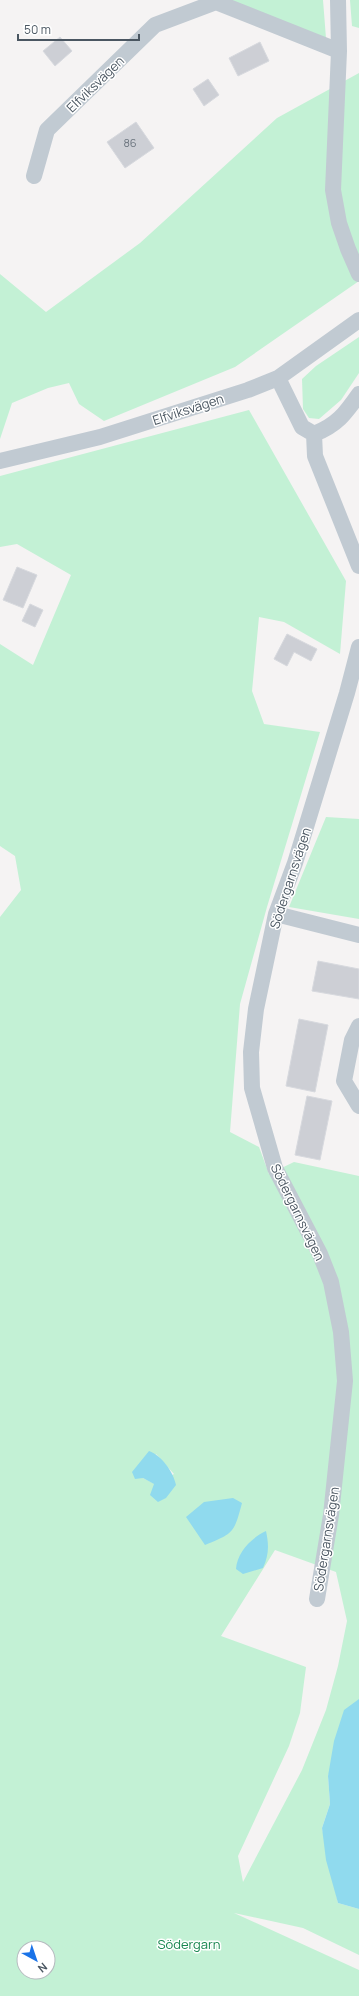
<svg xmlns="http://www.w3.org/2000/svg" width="359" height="1996" font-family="Manrope,sans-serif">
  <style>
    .green { fill: #c3f1d5; fill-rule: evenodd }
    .water { fill: #90daee }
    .building { fill: #cdcfd5; stroke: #d7d9de }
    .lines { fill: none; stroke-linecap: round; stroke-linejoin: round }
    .minor { stroke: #c1cad2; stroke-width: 16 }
    .labels { text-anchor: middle; stroke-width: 3; stroke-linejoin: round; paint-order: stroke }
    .number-label { font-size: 11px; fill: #6b747e }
    .street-label { font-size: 13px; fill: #4a5661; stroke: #fff }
    .park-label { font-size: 13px; fill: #17864f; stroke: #fff }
  </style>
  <rect width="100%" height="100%" fill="#f5f3f3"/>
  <path class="green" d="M 225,0 L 323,0 L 327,51 Z
    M 350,0 L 359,0 L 359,28 L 352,26 Z
    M 359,73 L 359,281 L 235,367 L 104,421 L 79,404 L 69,383 L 48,388 L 12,403 L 0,439 L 0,274 L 46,312 L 140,243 L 277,118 Z
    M 359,337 L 359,373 L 341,400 L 319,419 L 309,418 L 303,409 L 302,379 L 316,366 Z
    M 249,410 L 346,581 L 340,654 L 284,622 L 259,617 L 252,691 L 264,724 L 320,732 L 267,907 L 240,1004 L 230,1132 L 259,1147 L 269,1174 L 294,1162 L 359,1176 L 359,1700 L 328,1776 L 330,1804 L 322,1828 L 338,1903 L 359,1909 L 359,1955 L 303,1928 L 234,1913 L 359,1970 L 359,1996 L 0,1996 L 0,917 L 21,890 L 15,856 L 0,846 L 0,644 L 33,665 L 71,575 L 17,544 L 0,547 L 0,476 ZM 156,1454 L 174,1474 L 155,1484 L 143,1478 ZM 275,1550 L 336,1572 L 347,1621 L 338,1666 L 326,1710 L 302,1770 L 243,1882 L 238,1856 L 289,1746 L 300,1713 L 306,1667 L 221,1636 ZM 24,1948 L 48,1948 L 48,1972 L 24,1972 Z
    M 326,817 L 359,819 L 359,919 L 289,907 Z"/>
  <path class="water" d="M 149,1451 C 162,1456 173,1471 176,1485 L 166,1498 L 158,1502 L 150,1495 L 154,1484 L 143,1478 L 135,1479 L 132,1472 Z
    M 233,1498 L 242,1503 C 234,1533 234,1533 205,1545 L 186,1517 L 204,1502 Z
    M 266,1531 C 269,1545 269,1555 263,1568 L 243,1574 L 236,1569 C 237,1553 251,1538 266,1531 Z
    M 359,1699 L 359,1909 L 338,1903 L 326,1860 L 322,1828 L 330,1804 L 328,1776 L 334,1741 L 344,1710 Z"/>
  <path class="building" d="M 60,37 L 72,51 L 55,66 L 43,51 Z
    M 260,42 L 269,61 L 238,76 L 229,58 Z
    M 208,79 L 219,95 L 204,106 L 193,89 Z
    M 136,122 L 154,148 L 125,168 L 107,142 Z
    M 17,567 L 37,575 L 23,608 L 3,600 Z
    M 30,604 L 43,610 L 35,627 L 22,621 Z
    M 287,634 L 317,649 L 311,661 L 294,652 L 287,666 L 274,659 Z
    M 318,961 L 359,969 L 359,999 L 312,991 Z
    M 299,1019 L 328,1025 L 315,1092 L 286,1086 Z
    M 307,1096 L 332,1101 L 320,1160 L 295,1155 Z"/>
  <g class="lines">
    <path class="minor" d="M 338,0 L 339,51 L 333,190 L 339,223 L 348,249 L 359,274
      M 34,176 L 47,130 L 155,25 L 216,2 L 339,51
      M 278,378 L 302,427 L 314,434
      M 314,434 L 315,456 L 359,566
      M 314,434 C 337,425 345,414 359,394
      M 0,461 L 100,437 L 248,390 L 278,378 L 359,320
      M 276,914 L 359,935
      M 359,1026 L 352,1040 L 344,1081 L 359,1106
      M 317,1599 L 331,1515 L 345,1381 L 341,1332 L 331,1282 L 320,1254 L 275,1168 L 252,1088 L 251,1052 L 256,1009 L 276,914 L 295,863 L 347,693 L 359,647"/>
  </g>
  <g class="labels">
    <g class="number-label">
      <text x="130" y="147">86</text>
    </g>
    <g class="street-label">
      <text transform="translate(95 84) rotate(-44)" y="5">Elfviksvägen</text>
      <text transform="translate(188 409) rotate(-18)" y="5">Elfviksvägen</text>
      <text transform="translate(290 878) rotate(-72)" y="5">Södergarnsvägen</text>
      <text transform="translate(298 1212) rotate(64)" y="5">Södergarnsvägen</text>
      <text transform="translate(326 1539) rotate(-81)" y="5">Södergarnsvägen</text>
    </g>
    <g class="park-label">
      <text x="189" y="1949">Södergarn</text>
    </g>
  </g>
  <g transform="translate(36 1960) rotate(140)"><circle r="19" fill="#ffffff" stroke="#b7bbc0"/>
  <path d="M0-3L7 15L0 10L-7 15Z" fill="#1a73e8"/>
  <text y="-6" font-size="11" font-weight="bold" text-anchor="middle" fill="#4a5661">N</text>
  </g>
  <path d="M18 34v6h121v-6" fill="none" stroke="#4a5661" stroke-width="2"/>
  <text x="24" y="34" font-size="12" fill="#4a5661" stroke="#ffffff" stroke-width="3" paint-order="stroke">50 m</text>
</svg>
